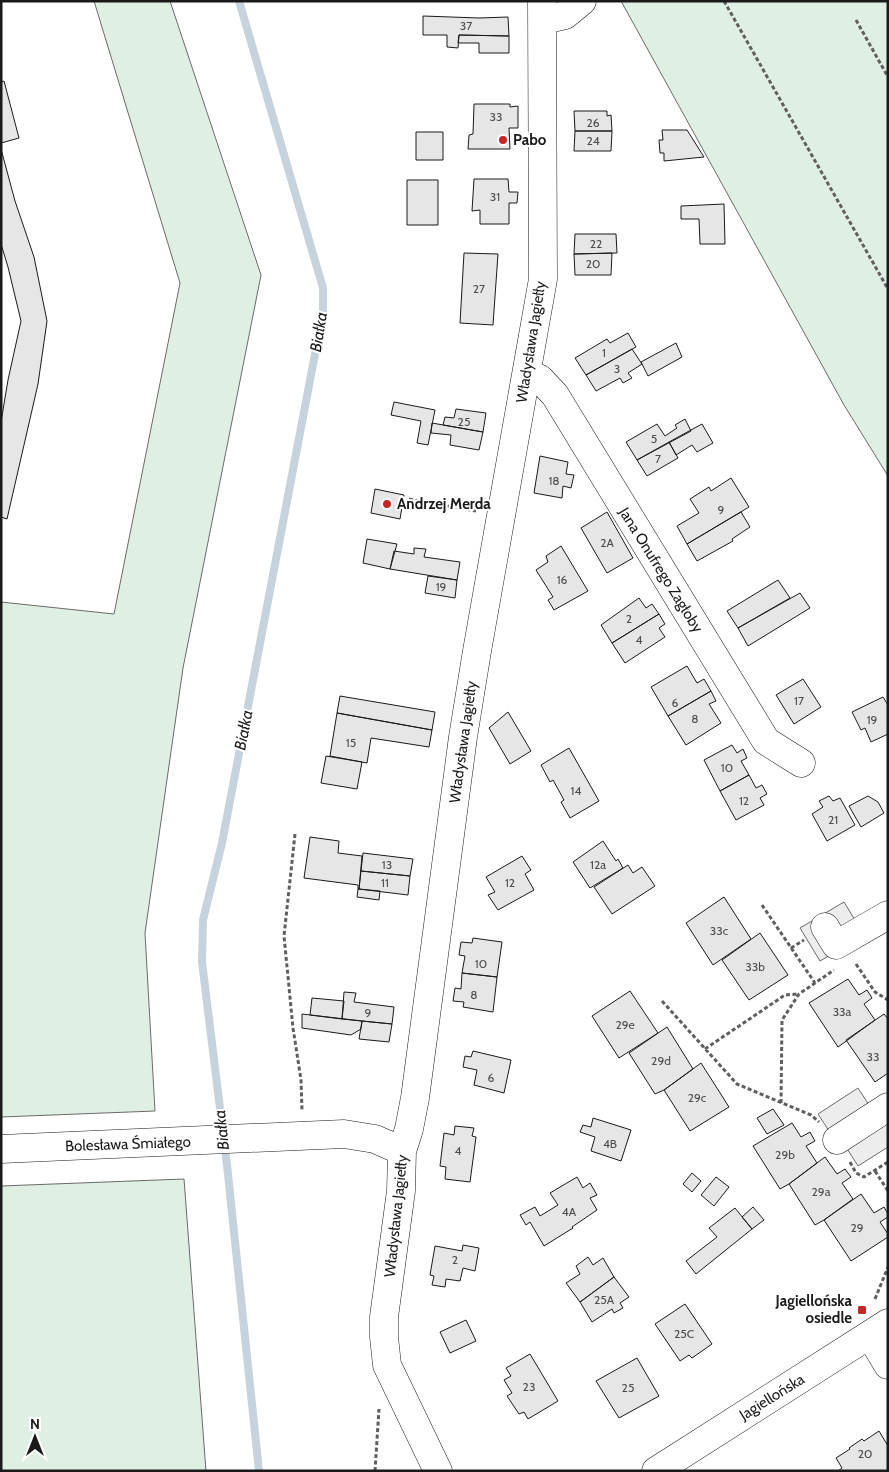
<svg xmlns="http://www.w3.org/2000/svg" width="889" height="1472" font-family="Cabin,sans-serif">
  <style>
    .green { fill: #e0efe3; stroke: #6a6a6a }
    .parking { fill: #ededed; stroke: #6a6a6a }
    .lines { fill: none; stroke-linecap: round; stroke-linejoin: round }
    .stream { stroke: #c6d2dc; stroke-width: 8 }
    .building { fill: #e6e6e6; stroke: #1a1a1a }
    .minor-casing { stroke: #1a1a1a; stroke-width: 29 }
    .path { stroke: #5f5f5f; stroke-width: 3; stroke-dasharray: 4 2.5; stroke-linecap: butt }
    .minor { stroke: #fff; stroke-width: 28 }
    .poi-dot { fill: #c62828; stroke: #fff; stroke-width: 2 }
    .labels { text-anchor: middle; stroke-width: 4; stroke-linejoin: round; paint-order: stroke }
    .number-label { font-size: 12px; fill: #4d4d4d }
    .poi-label { font-size: 15px; font-weight: bold; fill: #1a1a1a; stroke: #fff; text-anchor: start }
    .street-label { font-size: 15px; fill: #1a1a1a; stroke: #fff }
    .water-label { font-size: 16px; font-style: italic; fill: #1a1a1a; stroke: #fff }
  </style>
  <rect width="100%" height="100%" fill="#fff"/>
  <path class="green" d="M 94,1 L 170,1 L 261,275 L 183,668 L 145,933 L 155,1111 L 1,1117 L 1,602 L 114,614 L 180,283 Z
    M 621,1 L 888,1 L 888,476 L 844,405 Z
    M 184,1179 L 206,1471 L 1,1471 L 1,1186 Z"/>
  <path class="parking" d="M 844,902 L 864,935 L 820,961 L 800,928 Z
    M 858,1088 L 880,1122 L 888,1118 L 888,1147 L 858,1166 L 834,1128 L 829,1131 L 818,1114 Z"/>
  <g class="lines">
    <path class="stream" d="M 239,1 L 323,288 L 323,312 L 222,843 L 203,920 L 202,962 L 227,1165 L 259,1471"/>
  </g>
  <path class="building" d="M 423,16 L 479,18 L 508,17 L 509,36 L 459,35 L 458,48 L 447,47 L 447,35 L 423,35 Z
    M 459,35 L 509,36 L 509,53 L 479,53 L 479,43 L 458,43 Z
    M 4,81 L 19,138 L 1,143 L 1,82 Z
    M 474,104 L 510,104 L 510,107 L 518,106 L 518,128 L 509,128 L 510,149 L 468,149 L 469,135 L 473,134 Z
    M 574,111 L 607,111 L 607,116 L 611,115 L 612,131 L 575,131 Z
    M 662,130 L 687,130 L 704,157 L 664,161 L 664,153 L 660,153 L 659,140 L 663,140 Z
    M 575,131 L 612,131 L 611,151 L 574,151 Z
    M 416,132 L 443,132 L 443,160 L 416,160 Z
    M 1,149 L 15,201 L 34,257 L 47,321 L 38,384 L 7,519 L 1,517 L 1,422 L 8,380 L 21,321 L 8,267 L 1,244 Z
    M 474,179 L 508,179 L 509,192 L 518,192 L 517,203 L 509,203 L 509,224 L 480,224 L 480,210 L 472,211 Z
    M 407,180 L 438,180 L 438,225 L 407,225 Z
    M 724,204 L 725,244 L 700,244 L 699,219 L 681,219 L 681,206 Z
    M 575,234 L 616,234 L 617,253 L 574,254 Z
    M 464,253 L 498,254 L 493,325 L 460,323 Z
    M 612,253 L 611,275 L 575,275 L 574,254 Z
    M 628,333 L 636,347 L 586,375 L 575,358 L 607,339 L 610,343 Z
    M 676,343 L 682,357 L 648,376 L 641,362 Z
    M 632,349 L 642,364 L 628,373 L 632,378 L 623,383 L 620,378 L 596,391 L 586,375 Z
    M 394,402 L 435,410 L 428,445 L 417,443 L 421,421 L 391,415 Z
    M 456,409 L 486,413 L 483,432 L 443,425 L 445,417 L 454,418 Z
    M 685,419 L 691,431 L 637,460 L 626,442 L 657,424 L 665,436 L 677,428 L 675,425 Z
    M 432,423 L 483,432 L 479,450 L 450,445 L 451,435 L 431,433 Z
    M 702,424 L 713,443 L 697,452 L 692,445 L 676,455 L 669,442 Z
    M 669,442 L 678,458 L 647,476 L 637,460 Z
    M 540,456 L 568,462 L 566,474 L 574,475 L 571,488 L 563,486 L 562,498 L 534,493 Z
    M 731,478 L 749,507 L 687,544 L 677,526 L 699,513 L 690,499 L 709,487 L 711,491 Z
    M 375,489 L 404,495 L 400,519 L 371,513 Z
    M 607,512 L 633,558 L 607,573 L 581,528 Z
    M 741,512 L 750,527 L 732,539 L 733,541 L 697,561 L 687,544 Z
    M 367,539 L 397,544 L 390,569 L 363,563 Z
    M 561,546 L 588,591 L 554,610 L 548,600 L 553,597 L 536,570 L 548,562 L 546,556 Z
    M 414,548 L 426,549 L 424,557 L 460,562 L 457,580 L 390,569 L 394,551 L 414,554 Z
    M 428,576 L 457,580 L 455,598 L 425,593 Z
    M 778,580 L 790,598 L 738,628 L 727,611 Z
    M 800,593 L 810,608 L 748,646 L 738,628 Z
    M 639,598 L 646,608 L 652,604 L 659,614 L 612,643 L 601,625 Z
    M 659,614 L 665,624 L 659,628 L 665,637 L 625,663 L 612,643 Z
    M 687,666 L 697,683 L 704,679 L 711,691 L 668,716 L 651,687 Z
    M 803,679 L 821,707 L 794,724 L 776,695 Z
    M 711,691 L 716,701 L 709,704 L 721,723 L 686,745 L 668,716 Z
    M 340,696 L 435,712 L 432,730 L 337,713 Z
    M 883,697 L 888,705 L 888,734 L 871,742 L 865,728 L 861,730 L 852,712 Z
    M 508,712 L 531,751 L 510,764 L 489,728 Z
    M 337,713 L 432,730 L 429,747 L 371,738 L 367,763 L 330,756 Z
    M 732,745 L 737,753 L 743,749 L 747,758 L 741,761 L 749,775 L 720,791 L 704,760 Z
    M 569,748 L 599,801 L 570,818 L 561,802 L 564,800 L 553,780 L 550,782 L 541,765 Z
    M 326,756 L 362,762 L 357,789 L 321,783 Z
    M 749,775 L 756,788 L 762,785 L 767,794 L 760,798 L 764,805 L 736,820 L 720,791 Z
    M 829,796 L 833,801 L 840,798 L 855,825 L 827,841 L 812,814 L 823,807 L 819,801 Z
    M 868,796 L 878,802 L 884,813 L 861,827 L 849,806 Z
    M 310,837 L 339,841 L 338,853 L 362,856 L 359,889 L 358,889 L 358,885 L 304,878 Z
    M 603,841 L 616,861 L 618,859 L 623,868 L 590,888 L 573,862 Z
    M 363,853 L 413,859 L 410,876 L 361,871 Z
    M 522,856 L 531,870 L 525,874 L 534,890 L 498,910 L 488,895 L 495,892 L 486,877 Z
    M 628,865 L 633,873 L 642,867 L 655,886 L 612,914 L 594,887 Z
    M 361,871 L 410,876 L 408,895 L 359,889 Z
    M 358,889 L 380,891 L 379,900 L 357,897 Z
    M 724,897 L 751,939 L 713,965 L 686,923 Z
    M 760,933 L 788,975 L 749,1000 L 722,960 Z
    M 473,938 L 502,942 L 497,977 L 462,973 L 465,956 L 459,955 L 461,942 L 472,943 Z
    M 462,973 L 497,977 L 493,1012 L 463,1007 L 464,1002 L 453,1001 L 455,988 L 461,989 Z
    M 848,979 L 859,995 L 867,990 L 872,998 L 864,1004 L 875,1020 L 838,1047 L 809,1003 Z
    M 630,991 L 658,1033 L 619,1058 L 592,1016 Z
    M 344,992 L 356,993 L 354,1002 L 394,1007 L 392,1024 L 342,1019 Z
    M 312,998 L 344,1001 L 342,1019 L 310,1015 Z
    M 302,1014 L 362,1021 L 361,1029 L 351,1035 L 302,1028 Z
    M 884,1014 L 888,1019 L 888,1073 L 875,1082 L 846,1040 Z
    M 362,1021 L 392,1024 L 389,1042 L 359,1039 Z
    M 667,1027 L 693,1069 L 664,1090 L 655,1094 L 629,1053 Z
    M 473,1051 L 511,1060 L 504,1093 L 474,1085 L 477,1070 L 463,1067 L 465,1056 L 471,1057 Z
    M 701,1063 L 729,1107 L 690,1131 L 664,1090 Z
    M 773,1109 L 784,1125 L 767,1134 L 757,1118 Z
    M 593,1118 L 631,1130 L 621,1161 L 591,1151 L 595,1137 L 580,1132 L 583,1125 L 591,1127 Z
    M 792,1123 L 801,1137 L 810,1132 L 815,1141 L 806,1146 L 817,1163 L 789,1184 L 780,1189 L 753,1146 Z
    M 455,1126 L 474,1128 L 472,1136 L 476,1137 L 470,1182 L 445,1179 L 446,1167 L 440,1166 L 444,1133 L 454,1135 Z
    M 825,1157 L 837,1174 L 845,1169 L 851,1177 L 842,1183 L 853,1199 L 824,1220 L 815,1225 L 789,1184 Z
    M 692,1173 L 701,1181 L 692,1192 L 683,1184 Z
    M 577,1177 L 583,1188 L 590,1183 L 597,1195 L 590,1198 L 597,1210 L 572,1227 L 573,1228 L 544,1246 L 530,1222 L 526,1225 L 520,1215 L 535,1207 L 540,1216 L 558,1205 L 550,1193 Z
    M 716,1177 L 729,1187 L 714,1206 L 701,1195 Z
    M 861,1194 L 874,1213 L 884,1207 L 888,1214 L 888,1217 L 880,1222 L 888,1234 L 888,1237 L 851,1261 L 824,1220 Z
    M 753,1207 L 764,1220 L 752,1229 L 742,1217 Z
    M 735,1208 L 752,1229 L 696,1274 L 686,1261 L 717,1237 L 709,1228 Z
    M 463,1245 L 479,1248 L 475,1271 L 463,1268 L 460,1281 L 446,1279 L 445,1287 L 432,1285 L 434,1276 L 430,1275 L 435,1246 L 462,1251 Z
    M 588,1257 L 593,1265 L 603,1258 L 614,1277 L 580,1302 L 566,1283 L 580,1274 L 576,1266 Z
    M 614,1277 L 629,1297 L 620,1303 L 623,1308 L 614,1313 L 612,1309 L 592,1322 L 580,1302 Z
    M 685,1304 L 712,1344 L 692,1358 L 689,1355 L 680,1361 L 655,1324 Z
    M 466,1320 L 476,1341 L 450,1353 L 440,1332 Z
    M 530,1354 L 558,1401 L 528,1419 L 524,1412 L 519,1414 L 507,1396 L 512,1393 L 504,1380 L 511,1376 L 506,1368 Z
    M 637,1358 L 659,1396 L 619,1418 L 596,1381 Z
    M 879,1431 L 888,1446 L 888,1471 L 838,1471 L 842,1468 L 836,1458 L 850,1449 L 849,1448 L 862,1439 L 864,1441 Z"/>
  <g class="lines">
    <g class="minor-casing">
      <path id="minor" d="M 543,20 L 565,15 L 582,1
        M 527,373 L 540,379 L 555,395 L 766,741 L 801,763
        M 825,927 L 836,945 L 888,915
        M 837,1140 L 888,1107
        M 1,1149 L 344,1134 L 375,1139 L 402,1151
        M 870,1335 L 888,1365
        M 438,1471 L 387,1365 L 384,1337 L 384,1317 L 401,1191 L 402,1151 L 409,1129 L 415,1098 L 463,737 L 477,651 L 543,279 L 542,1
        M 656,1471 L 888,1323"/>
    </g>
    <path class="path" d="M 724,1 L 888,289
      M 856,20 L 888,77
      M 409,499 L 476,511
      M 295,834 L 284,936 L 293,1028 L 301,1080 L 302,1110
      M 762,905 L 815,983
      M 791,948 L 804,940
      M 856,964 L 875,992 L 888,1000
      M 662,1001 L 737,1084 L 811,1115 L 819,1122
      M 705,1049 L 785,995 L 798,994
      M 781,1103 L 782,1020 L 799,994 L 834,970
      M 850,1162 L 856,1173 L 864,1177 L 888,1162
      M 875,1171 L 888,1191
      M 875,1299 L 888,1267
      M 375,1471 L 379,1409"/>
    <use href="#minor" class="minor"/>
  </g>
  <g class="poi-dot">
    <circle cx="503" cy="140" r="5"/>
    <circle cx="387" cy="504" r="5"/>
    <rect x="857" y="1305" width="10" height="10" rx="2.5"/>
  </g>
  <g class="labels">
    <g class="number-label">
      <text x="466" y="30">37</text>
      <text x="496" y="121">33</text>
      <text x="593" y="127">26</text>
      <text x="593" y="145">24</text>
      <text x="495" y="201">31</text>
      <text x="596" y="248">22</text>
      <text x="593" y="268">20</text>
      <text x="479" y="293">27</text>
      <text x="604" y="357">1</text>
      <text x="617" y="373">3</text>
      <text x="464" y="426">25</text>
      <text x="654" y="443">5</text>
      <text x="658" y="463">7</text>
      <text x="554" y="485">18</text>
      <text x="721" y="514">9</text>
      <text x="607" y="547">2A</text>
      <text x="562" y="584">16</text>
      <text x="441" y="591">19</text>
      <text x="629" y="623">2</text>
      <text x="639" y="644">4</text>
      <text x="799" y="705">17</text>
      <text x="675" y="707">6</text>
      <text x="695" y="723">8</text>
      <text x="872" y="724">19</text>
      <text x="351" y="747">15</text>
      <text x="727" y="772">10</text>
      <text x="576" y="795">14</text>
      <text x="744" y="805">12</text>
      <text x="833" y="824">21</text>
      <text x="387" y="869">13</text>
      <text x="598" y="869">12a</text>
      <text x="385" y="887">11</text>
      <text x="510" y="887">12</text>
      <text x="719" y="935">33c</text>
      <text x="481" y="968">10</text>
      <text x="755" y="971">33b</text>
      <text x="474" y="999">8</text>
      <text x="842" y="1016">33a</text>
      <text x="368" y="1017">9</text>
      <text x="625" y="1029">29e</text>
      <text x="873" y="1061">33</text>
      <text x="661" y="1065">29d</text>
      <text x="491" y="1082">6</text>
      <text x="697" y="1102">29c</text>
      <text x="610" y="1148">4B</text>
      <text x="458" y="1155">4</text>
      <text x="785" y="1159">29b</text>
      <text x="821" y="1196">29a</text>
      <text x="569" y="1216">4A</text>
      <text x="857" y="1232">29</text>
      <text x="455" y="1264">2</text>
      <text x="604" y="1304">25A</text>
      <text x="684" y="1338">25C</text>
      <text x="529" y="1391">23</text>
      <text x="628" y="1392">25</text>
      <text x="865" y="1458">20</text>
    </g>
    <g class="poi-label">
      <text x="513" y="145">Pabo</text>
      <text x="397" y="509">Andrzej Merda</text>
      <text x="852" y="1306" text-anchor="end">Jagiellońska<tspan x="852" dy="17">osiedle</tspan></text>
    </g>
    <g class="street-label">
      <text transform="translate(531 342) rotate(-81)" y="5">Władysława Jagiełły</text>
      <text transform="translate(661 570) rotate(58)" y="5">Jana Onufrego Zagłoby</text>
      <text transform="translate(463 742) rotate(-82)" y="5">Władysława Jagiełły</text>
      <text transform="translate(128 1144) rotate(-2)" y="5">Bolesława Śmiałego</text>
      <text transform="translate(396 1216) rotate(-84)" y="5">Władysława Jagiełły</text>
      <text transform="translate(772 1397) rotate(-32)" y="5">Jagiellońska</text>
    </g>
    <g class="water-label">
      <text transform="translate(318 332) rotate(-81)" y="6">Białka</text>
      <text transform="translate(243 730) rotate(-79)" y="6">Białka</text>
      <text transform="translate(221 1130) rotate(-96)" y="6">Białka</text>
    </g>
  </g>
  <rect width="889" height="1472" fill="none" stroke="#1a1a1a" stroke-width="5"/>
  <g transform="translate(35 1437)" stroke="#ffffff" stroke-width="4" paint-order="stroke">
  <path d="M0-4L9 19L0 12L-9 19Z" fill="#1a1a1a"/>
  <text y="-8" font-size="14" font-weight="bold" text-anchor="middle" fill="#1a1a1a">N</text>
  </g>
</svg>
